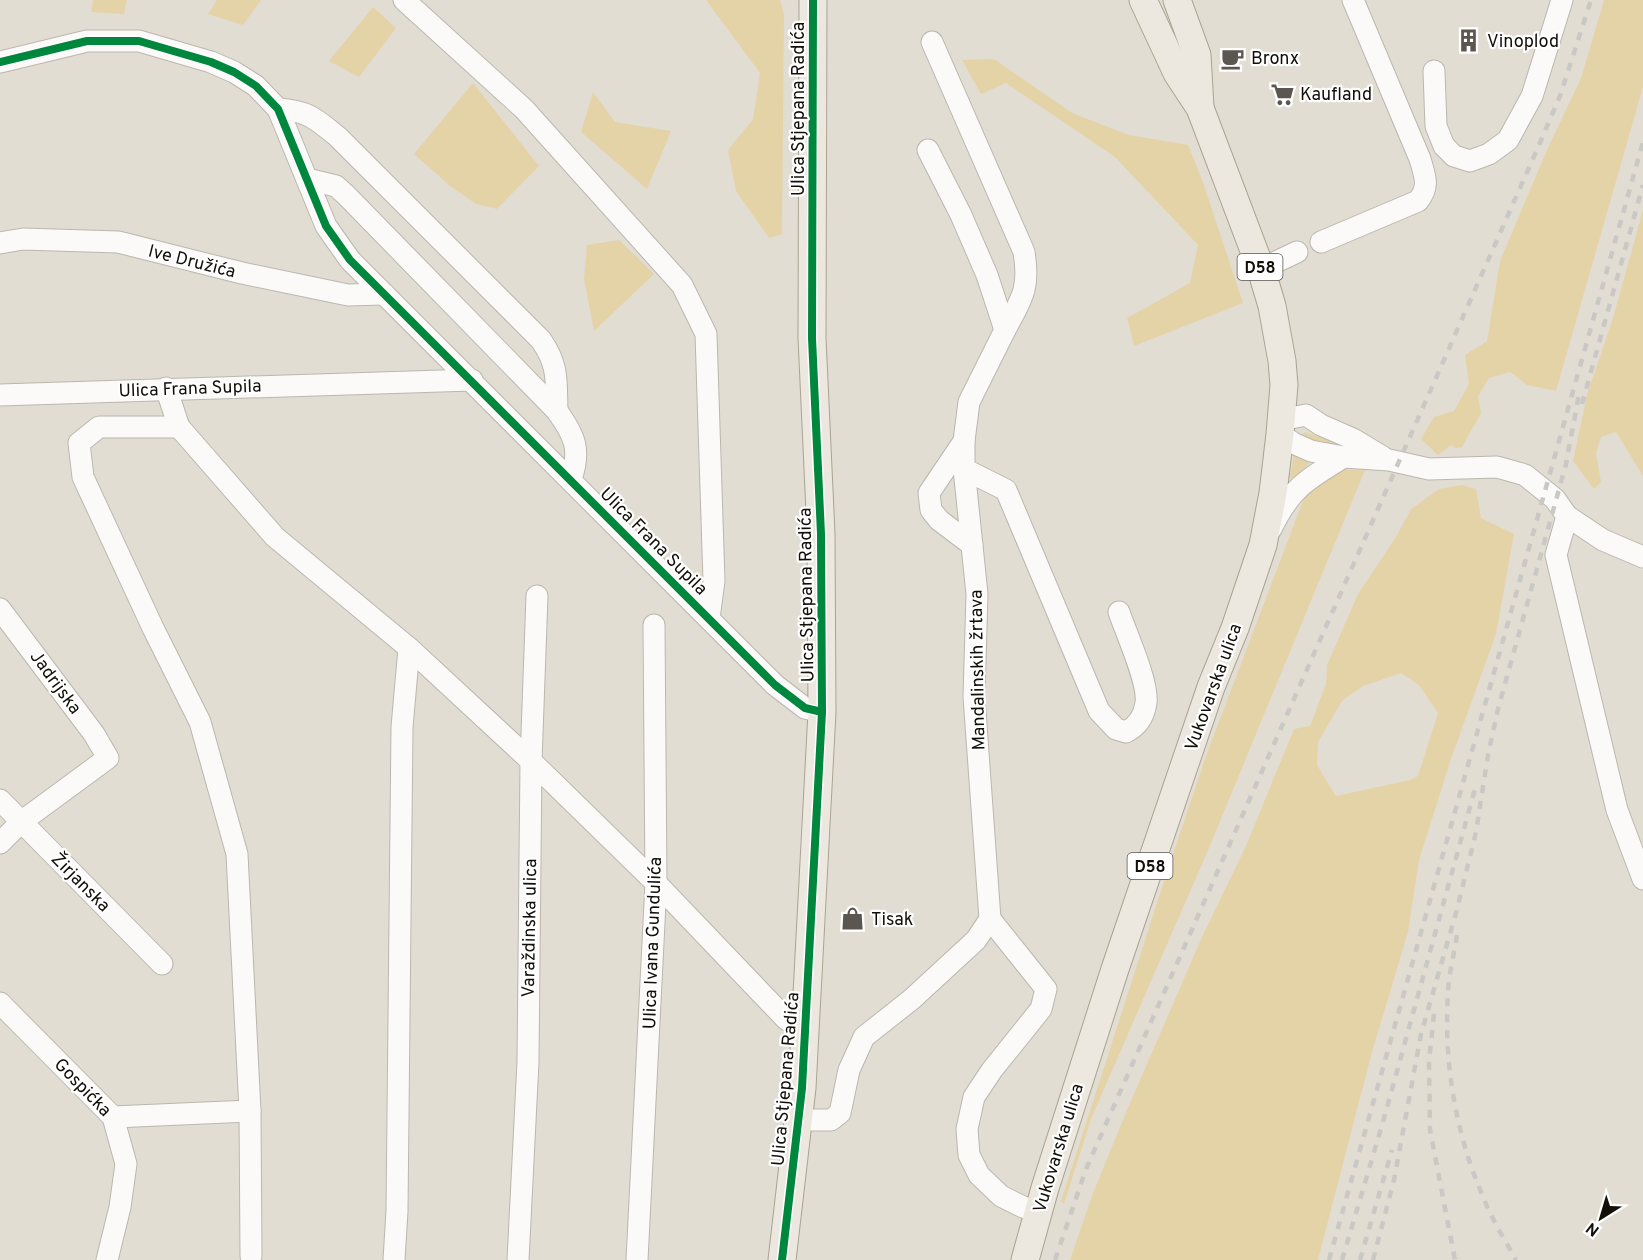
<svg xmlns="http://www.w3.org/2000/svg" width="1643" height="1260" font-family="Overpass,sans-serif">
<rect width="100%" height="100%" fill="#e2ddd3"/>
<g fill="#e5d3a8" fill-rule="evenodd">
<path d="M93 0H127L124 14 91 12Z"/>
<path d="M217 0H261L243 25 208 14Z"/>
<path d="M706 0H780L784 14 782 234 769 238 736 191 728 150 753 119 760 73Z"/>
<path d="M1604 0H1643V87L1556 391 1527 385 1510 372 1489 378 1478 396 1481 413 1462 447 1456 448 1451 445 1438 455 1421 439 1434 417 1454 411 1469 384 1465 355 1487 341 1500 261 1546 152 1581 78Z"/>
<path d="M373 7 396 28 359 77 329 61Z"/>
<path d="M994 59 1072 113 1129 135 1188 145 1203 182 1243 303 1134 346 1127 318 1190 283 1198 245 1115 157 1006 83 981 94 962 60Z"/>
<path d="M473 83 539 166 497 209 476 204 450 186 414 154Z"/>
<path d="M593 92 615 122 671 131 647 189 581 132Z"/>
<path d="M1643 210V476L1616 432 1601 437 1596 453 1601 482 1594 489 1573 461 1587 395 1613 318Z"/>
<path d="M619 240 654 274 594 331 584 279 587 245Z"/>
<path d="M1304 432 1338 442 1344 449 1324 446 1302 436Z"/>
<path d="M1294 453 1312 460 1296 479 1290 478Z"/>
<path d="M1338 469 1365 470 1209 848 1091 1119 1064 1204 1061 1201 1165 878 1206 756 1304 498 1317 481Z"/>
<path d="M1462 485 1476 489 1481 518 1514 534 1496 634 1451 759 1419 860 1408 932 1372 1052 1318 1260H1070L1093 1193 1127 1110 1202 937 1245 848 1294 729 1310 726 1326 684 1327 665 1358 594 1396 537 1411 509 1439 489ZM1401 673 1419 685 1438 713 1418 776 1410 780 1336 796 1317 765 1318 742 1342 701 1363 686Z"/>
</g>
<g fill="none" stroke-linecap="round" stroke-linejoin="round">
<defs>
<g id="minor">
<path d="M404 0 524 109 682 285 706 334 714 581 709 618"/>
<path d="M932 42 1024 252C1030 289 1022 298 1005 330"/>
<path d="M0 62 87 41H139L211 62 234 72 256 86 278 109 326 226 350 260 775 685 805 708 822 712"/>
<path d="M1434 71 1436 126 1444 146 1454 156 1470 161 1489 154 1508 140 1532 96 1562 0"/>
<path d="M278 109C308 111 315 118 338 137L541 340C559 366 556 381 557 411"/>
<path d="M307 179 336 186 346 195 557 411C575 436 581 450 571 479"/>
<path d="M1321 242 1418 201C1430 186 1425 177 1420 159L1353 0"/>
<path d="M0 243 23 239 118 242 242 273 348 295 384 294"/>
<path d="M1261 269 1297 252"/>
<path d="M166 388 179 427 275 537 409 648 531 761 656 883 786 1019 806 1032"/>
<path d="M0 395 472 380"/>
<path d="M1280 423 1291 418 1306 415 1321 425 1353 439 1383 457"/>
<path d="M179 427H99L79 443 83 477 153 628 200 722 237 854 250 1111 251 1256"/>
<path d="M1280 434 1293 443 1311 451 1344 457 1389 460 1429 469 1497 467 1525 475 1555 499 1567 516 1603 540 1643 557"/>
<path d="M964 441 929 493 931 510 939 520 972 545"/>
<path d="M964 469 1006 490 1099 711 1116 729 1126 732C1138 726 1144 716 1146 703 1149 683 1126 633 1119 612"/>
<path d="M1567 516 1556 555 1617 810 1643 879"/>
<path d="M1271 529C1290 489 1307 479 1344 457"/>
<path d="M0 609 94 734 108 758 21 822 0 843"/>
<path d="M0 800 162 964"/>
<path d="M990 919 1046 989 1041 1009 992 1070 974 1097 967 1129 969 1155 979 1175 1001 1196 1023 1207 1038 1212"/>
<path d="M0 1003 113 1117 126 1164 120 1207 107 1260"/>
<path d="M113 1117 250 1111"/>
<path d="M800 1120H831L840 1113 849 1070 864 1037 912 999 976 940 990 919 974 697 977 594 964 469V441L969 402 1005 330 987 275 961 215 928 150"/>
<path d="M394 1260 397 1211 402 727 409 648"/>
<path d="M518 1260 528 1062 531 761 537 596"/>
<path d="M637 1260 656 883 654 625"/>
</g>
<g id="major">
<path d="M1177 0 1197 55 1200 107"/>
<path d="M782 1260 802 1088 822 712 821 534 812 338 813 0"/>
<path d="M1025 1260 1045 1188 1115 969 1211 687 1235 628 1263 545 1273 493 1280 434 1284 385 1282 361 1272 306 1261 269 1200 108 1177 73 1143 0"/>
</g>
</defs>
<use href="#minor" stroke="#bbb7af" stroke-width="23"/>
<use href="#major" stroke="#aaa392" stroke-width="29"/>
<use href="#minor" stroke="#fbfaf8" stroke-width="21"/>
<use href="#major" stroke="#ece8e0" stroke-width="27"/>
<g stroke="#c9c8c5" stroke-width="4.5" stroke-dasharray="8 8" stroke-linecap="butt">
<path d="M1582 404 1643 185"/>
<path d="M1457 935C1455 950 1451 965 1449 980 1442 1054 1454 1131 1484 1199 1492 1220 1505 1240 1516 1260"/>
<path d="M1434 1014 1429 1061 1430 1130 1455 1260"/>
<path d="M1055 1260 1086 1169 1539 145 1560 96 1591 0"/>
<path d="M1329 1260 1643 142"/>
<path d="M1342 1260 1383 1122 1475 789"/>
<path d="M1360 1260 1392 1150"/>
<path d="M1373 1260 1394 1180 1421 1034 1456 913 1476 832 1488 755 1498 709 1566 464 1579 394"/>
</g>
<defs>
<g id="cycleway">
<path d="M0 62 87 41H139L211 62 234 72 256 86 278 109 326 226 350 260 775 685 805 708 822 712"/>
<path d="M782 1260 802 1088 822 712 821 534 812 338 813 0"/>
</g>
</defs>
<use href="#cycleway" stroke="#fff" stroke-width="11"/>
<use href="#cycleway" stroke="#00873e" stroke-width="8"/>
</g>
<defs>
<symbol id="building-bare" viewBox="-9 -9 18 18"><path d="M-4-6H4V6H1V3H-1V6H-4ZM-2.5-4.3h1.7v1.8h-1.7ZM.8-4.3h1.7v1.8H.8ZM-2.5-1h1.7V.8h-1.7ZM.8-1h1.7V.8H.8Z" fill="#5b5750" stroke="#fff" stroke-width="2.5" paint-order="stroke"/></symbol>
<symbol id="cafe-bare" viewBox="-9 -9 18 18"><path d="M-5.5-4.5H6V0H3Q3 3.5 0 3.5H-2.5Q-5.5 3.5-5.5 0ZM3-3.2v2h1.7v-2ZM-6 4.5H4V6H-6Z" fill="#5b5750" stroke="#fff" stroke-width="2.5" paint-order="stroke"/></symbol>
<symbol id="supermarket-bare" viewBox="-9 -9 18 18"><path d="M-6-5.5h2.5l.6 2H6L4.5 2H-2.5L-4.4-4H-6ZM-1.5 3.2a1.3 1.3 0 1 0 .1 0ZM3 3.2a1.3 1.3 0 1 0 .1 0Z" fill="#5b5750" stroke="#fff" stroke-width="2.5" paint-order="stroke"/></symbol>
<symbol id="shop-bare" viewBox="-9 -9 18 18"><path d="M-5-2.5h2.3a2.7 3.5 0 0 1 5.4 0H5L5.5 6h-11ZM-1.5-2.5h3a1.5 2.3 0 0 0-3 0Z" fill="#5b5750" stroke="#fff" stroke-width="2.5" paint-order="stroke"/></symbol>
</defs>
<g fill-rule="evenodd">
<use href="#building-bare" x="1452" y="24" width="33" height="33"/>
<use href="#cafe-bare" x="1216" y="42" width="33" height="33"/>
<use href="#supermarket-bare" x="1266" y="78" width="33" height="33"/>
<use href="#shop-bare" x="836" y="902" width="33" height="33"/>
</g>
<g text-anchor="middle" stroke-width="4.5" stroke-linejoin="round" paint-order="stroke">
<g fill="#fff" stroke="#595753" stroke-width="1.5">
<rect x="1237.5" y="254" width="45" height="26" rx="4.5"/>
<rect x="1127.5" y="853" width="45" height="26" rx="4.5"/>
</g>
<g font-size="16" font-weight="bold" fill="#120f09">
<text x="1260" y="273">D58</text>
<text x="1150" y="872">D58</text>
</g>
<g font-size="18" fill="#120f09" stroke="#fff" text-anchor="start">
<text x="1487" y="47">Vinoplod</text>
<text x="1251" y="64">Bronx</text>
<text x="1300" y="100">Kaufland</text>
<text x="871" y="925">Tisak</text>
</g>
<g font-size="18" fill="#120f09" stroke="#fff">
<text transform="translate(798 109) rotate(-90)" y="6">Ulica Stjepana Radića</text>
<text transform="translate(192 261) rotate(14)" y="6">Ive Družića</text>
<text transform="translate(190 388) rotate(-2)" y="6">Ulica Frana Supila</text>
<text transform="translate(654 541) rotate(45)" y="6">Ulica Frana Supila</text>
<text transform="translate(806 595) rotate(-91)" y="6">Ulica Stjepana Radića</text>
<text transform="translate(977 670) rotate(-91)" y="6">Mandalinskih žrtava</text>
<text transform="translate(56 682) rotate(54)" y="6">Jadrijska</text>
<text transform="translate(1213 687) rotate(-70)" y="6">Vukovarska ulica</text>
<text transform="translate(81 882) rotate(45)" y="6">Žirjanska</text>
<text transform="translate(529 928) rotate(-89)" y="6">Varaždinska ulica</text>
<text transform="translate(652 943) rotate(-88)" y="6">Ulica Ivana Gundulića</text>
<text transform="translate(785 1079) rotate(-85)" y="6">Ulica Stjepana Radića</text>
<text transform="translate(83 1087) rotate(46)" y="6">Gospićka</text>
<text transform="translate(1058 1148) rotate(-73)" y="6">Vukovarska ulica</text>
</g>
</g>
<g transform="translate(1601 1218) rotate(217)" stroke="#ffffff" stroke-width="4.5" paint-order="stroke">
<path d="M0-4.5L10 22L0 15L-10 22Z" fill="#120f09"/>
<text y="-9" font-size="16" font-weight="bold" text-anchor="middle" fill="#120f09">N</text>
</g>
</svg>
